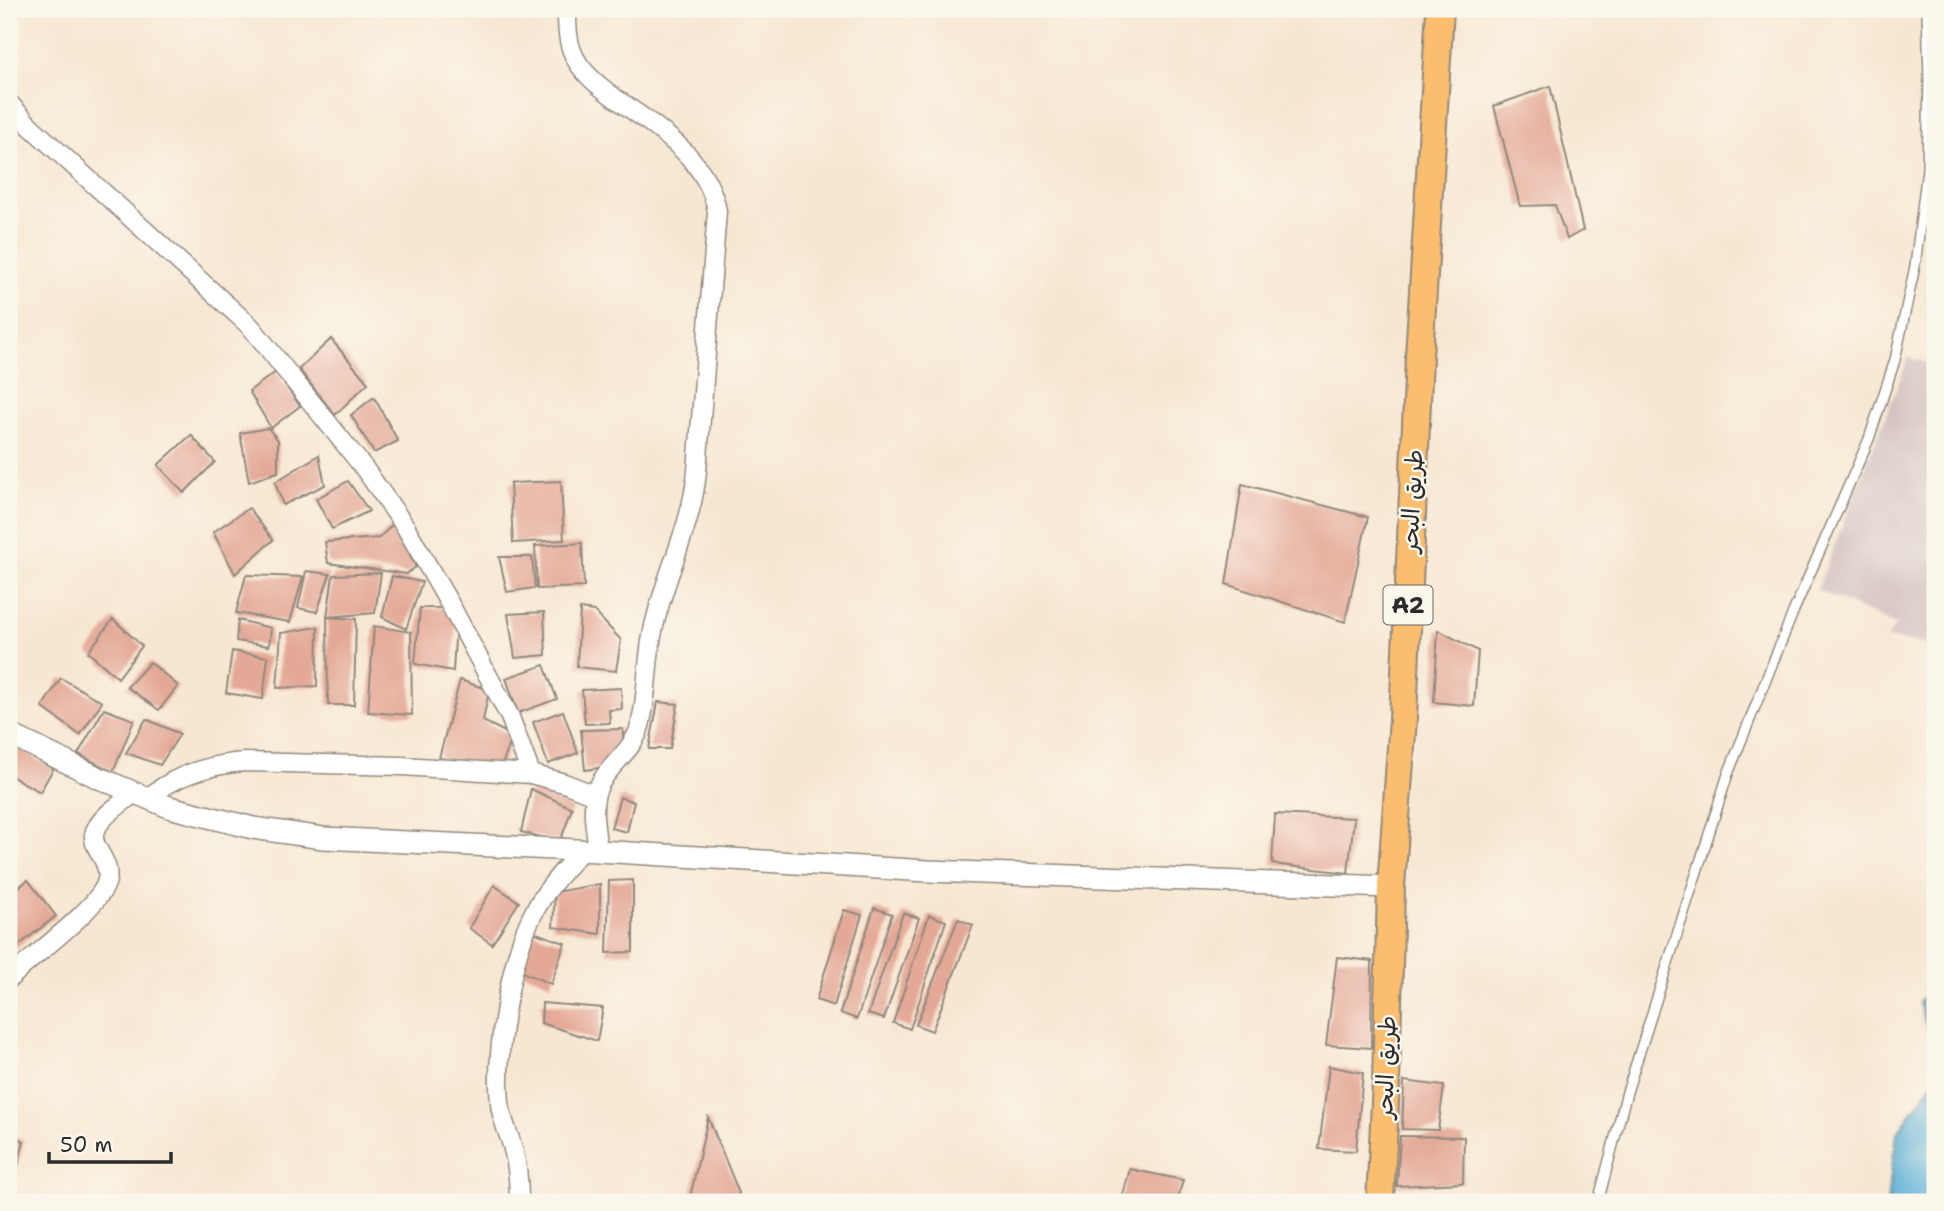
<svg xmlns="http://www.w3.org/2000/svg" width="1944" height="1211" font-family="'Shantell Sans','Playpen Sans Arabic',sans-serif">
<rect width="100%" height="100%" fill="#fbf7ec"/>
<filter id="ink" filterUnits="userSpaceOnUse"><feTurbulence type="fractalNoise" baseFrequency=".0143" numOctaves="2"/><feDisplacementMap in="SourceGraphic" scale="14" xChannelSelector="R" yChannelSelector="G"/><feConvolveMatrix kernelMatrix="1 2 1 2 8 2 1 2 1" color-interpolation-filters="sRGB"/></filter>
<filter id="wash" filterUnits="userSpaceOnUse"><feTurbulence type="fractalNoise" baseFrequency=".00686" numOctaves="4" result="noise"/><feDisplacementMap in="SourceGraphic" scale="28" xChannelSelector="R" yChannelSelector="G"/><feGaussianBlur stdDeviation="1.57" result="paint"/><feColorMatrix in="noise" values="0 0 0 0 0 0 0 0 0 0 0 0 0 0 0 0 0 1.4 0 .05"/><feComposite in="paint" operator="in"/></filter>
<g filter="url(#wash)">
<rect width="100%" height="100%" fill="#f7e7d2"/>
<path fill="#d1bfbf" d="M1909 357 1935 366V646L1887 638 1896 625 1817 590Z"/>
<g fill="#59afd5" stroke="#426d80" stroke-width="2">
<path d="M1935 977V1053L1919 1003Z"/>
<path d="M1935 1080V1202H1887L1897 1133Z"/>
</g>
<g id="blocks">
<g fill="#e4a896">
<path d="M1550 86 1583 230 1567 239 1555 205 1520 206 1494 106Z"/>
<path d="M331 339 368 383 335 415 299 369Z"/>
<path d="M276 372 300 406 271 428 249 391Z"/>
<path d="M374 397 398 441 374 453 351 415Z"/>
<path d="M268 428 278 440V472L249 482 240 433Z"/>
<path d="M191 435 215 462 184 493 158 465Z"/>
<path d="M319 455 325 485 283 505 275 482Z"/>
<path d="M348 481 369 511 332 529 316 499Z"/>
<path d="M561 481 564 540 513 543 510 483Z"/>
<path d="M1242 484 1368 517 1345 622 1226 584Z"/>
<path d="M249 508 273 540 235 574 213 532Z"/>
<path d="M394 523 416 567 406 574 328 563 325 542 379 538Z"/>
<path d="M582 543 584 587 537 589 535 546Z"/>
<path d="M499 557H532L535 588 507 592Z"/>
<path d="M306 571 330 574 317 612 298 608Z"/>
<path d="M381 573 375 613 327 617 333 575Z"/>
<path d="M246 575 303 577 290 622 236 613Z"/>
<path d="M392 576 422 582 406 629 382 617Z"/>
<path d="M420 608H442L456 623 453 671 415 664Z"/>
<path d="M580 609 594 611 621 640 616 671 577 667Z"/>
<path d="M544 612 546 655 515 658 508 614Z"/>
<path d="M327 617 356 619 354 705H328Z"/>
<path d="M113 619 142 646 118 678 88 652Z"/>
<path d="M238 620 271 628 269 646 236 641Z"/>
<path d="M374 626 411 632 412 715 368 712Z"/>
<path d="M318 627 317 686 277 688 281 633Z"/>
<path d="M1438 630 1478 651 1474 706 1434 702Z"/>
<path d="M232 651 268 657 263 699 226 693Z"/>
<path d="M150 662 178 686 159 710 127 687Z"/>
<path d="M544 665 557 699 518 713 506 678Z"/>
<path d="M61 678 102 702 80 735 42 707Z"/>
<path d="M460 680 489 690 483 721 513 736 500 770 439 758Z"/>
<path d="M621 688 622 709 609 710 610 723 585 724 582 690Z"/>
<path d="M658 702 678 704 670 749H649Z"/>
<path d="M104 709 134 720 113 772 78 754Z"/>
<path d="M563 711 578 753 548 764 533 722Z"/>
<path d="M146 719 180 734 160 765 126 753Z"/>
<path d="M623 729V747L605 767 585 770 581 730Z"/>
<path d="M9 743 53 769 40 792 9 775Z"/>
<path d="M531 789 572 808 560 842 521 832Z"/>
<path d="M620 797 634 802 627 832 611 828Z"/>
<path d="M1275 814 1354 818 1348 873 1272 864Z"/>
<path d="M28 880 56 916 9 953V895Z"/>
<path d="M633 880V952L607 953 609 881Z"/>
<path d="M600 884V934L553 927 555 892Z"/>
<path d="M494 885 519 902 492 944 469 928Z"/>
<path d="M874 908 892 914 857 1019 840 1013Z"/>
<path d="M844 910 862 915 834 1006 816 1000Z"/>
<path d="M903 913 919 918 884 1019 868 1014Z"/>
<path d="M929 915 946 921 910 1029 893 1023Z"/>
<path d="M958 919 973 925 932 1031 916 1025Z"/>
<path d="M530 931 565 943 551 984 522 972Z"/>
<path d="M1337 957 1372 961 1371 1048 1326 1045Z"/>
<path d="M542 1003 603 1008 597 1041 541 1023Z"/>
<path d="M1329 1066 1363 1073 1356 1151 1319 1149Z"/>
<path d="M1404 1081 1444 1086 1438 1130 1402 1129Z"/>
<path d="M708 1117 739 1193 736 1202H689Z"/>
<path d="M9 1134 24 1141 14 1180 9 1181Z"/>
<path d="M1400 1136 1464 1137 1463 1183 1397 1186Z"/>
<path d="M1130 1169 1183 1180 1177 1202H1121Z"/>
</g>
</g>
</g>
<g filter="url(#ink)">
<use href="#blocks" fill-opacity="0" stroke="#91897e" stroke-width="2"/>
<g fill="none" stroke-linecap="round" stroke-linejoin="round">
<defs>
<path id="service" d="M1598 1202 1627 1092 1728 774 1794 610 1869 439 1895 360 1915 266 1927 169 1929 79 1927 9"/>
<g id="minor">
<path d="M567 9C567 23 567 38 572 51 579 71 599 86 615 98 656 127 708 158 717 211L697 471C692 527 664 576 653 631 646 662 648 695 640 726 633 753 604 767 596 793 591 811 596 832 598 851"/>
<path d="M9 103 30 126 251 327 364 468 405 526 452 608 510 717 531 774 564 783 595 795"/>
<path d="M147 799C174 775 208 765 244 762L402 766 531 774"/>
<path d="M9 979C33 955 92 913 105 886 116 862 88 848 95 831 101 816 121 804 133 794"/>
<path d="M519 1202C519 1185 518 1166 513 1149 509 1133 501 1119 500 1103 495 1054 510 958 533 914 545 890 564 870 582 850"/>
</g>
<path id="tertiary" d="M9 734 99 778 169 807 253 828 323 838 598 851 928 871 1391 887"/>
<path id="primary" d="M1380 1202 1386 1083 1391 887 1403 719 1419 357 1440 9"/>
</defs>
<use href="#service" stroke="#91897e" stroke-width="12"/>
<use href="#minor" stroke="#91897e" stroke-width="21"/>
<use href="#tertiary" stroke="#91897e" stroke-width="24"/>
<use href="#primary" stroke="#91897e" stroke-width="30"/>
<use href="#service" stroke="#fff" stroke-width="9"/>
<use href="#minor" stroke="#fff" stroke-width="18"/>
<use href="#tertiary" stroke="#fff" stroke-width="21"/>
<use href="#primary" stroke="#fbbd6e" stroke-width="26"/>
</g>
</g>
<g text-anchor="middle" stroke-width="5" stroke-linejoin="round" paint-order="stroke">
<rect fill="#fbf7ec" stroke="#696865" stroke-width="2" x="1383.5" y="585.5" width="49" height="39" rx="5"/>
<g font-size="23" font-weight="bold" fill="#2b2b2b">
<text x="1408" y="613">A2</text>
</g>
<g font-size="24" fill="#2b2b2b" stroke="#fbf7ec">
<text transform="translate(1412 501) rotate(-87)" y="8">طريق البحر</text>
<text transform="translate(1386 1067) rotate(-88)" y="8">طريق البحر</text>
</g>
</g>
<rect width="1944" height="1211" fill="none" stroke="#fbf7ec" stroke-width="35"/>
<path d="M49 1152v10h122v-10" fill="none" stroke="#2b2b2b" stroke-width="3.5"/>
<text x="60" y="1152" font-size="21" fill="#2b2b2b" stroke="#fbf7ec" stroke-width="5" paint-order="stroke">50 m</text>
</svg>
